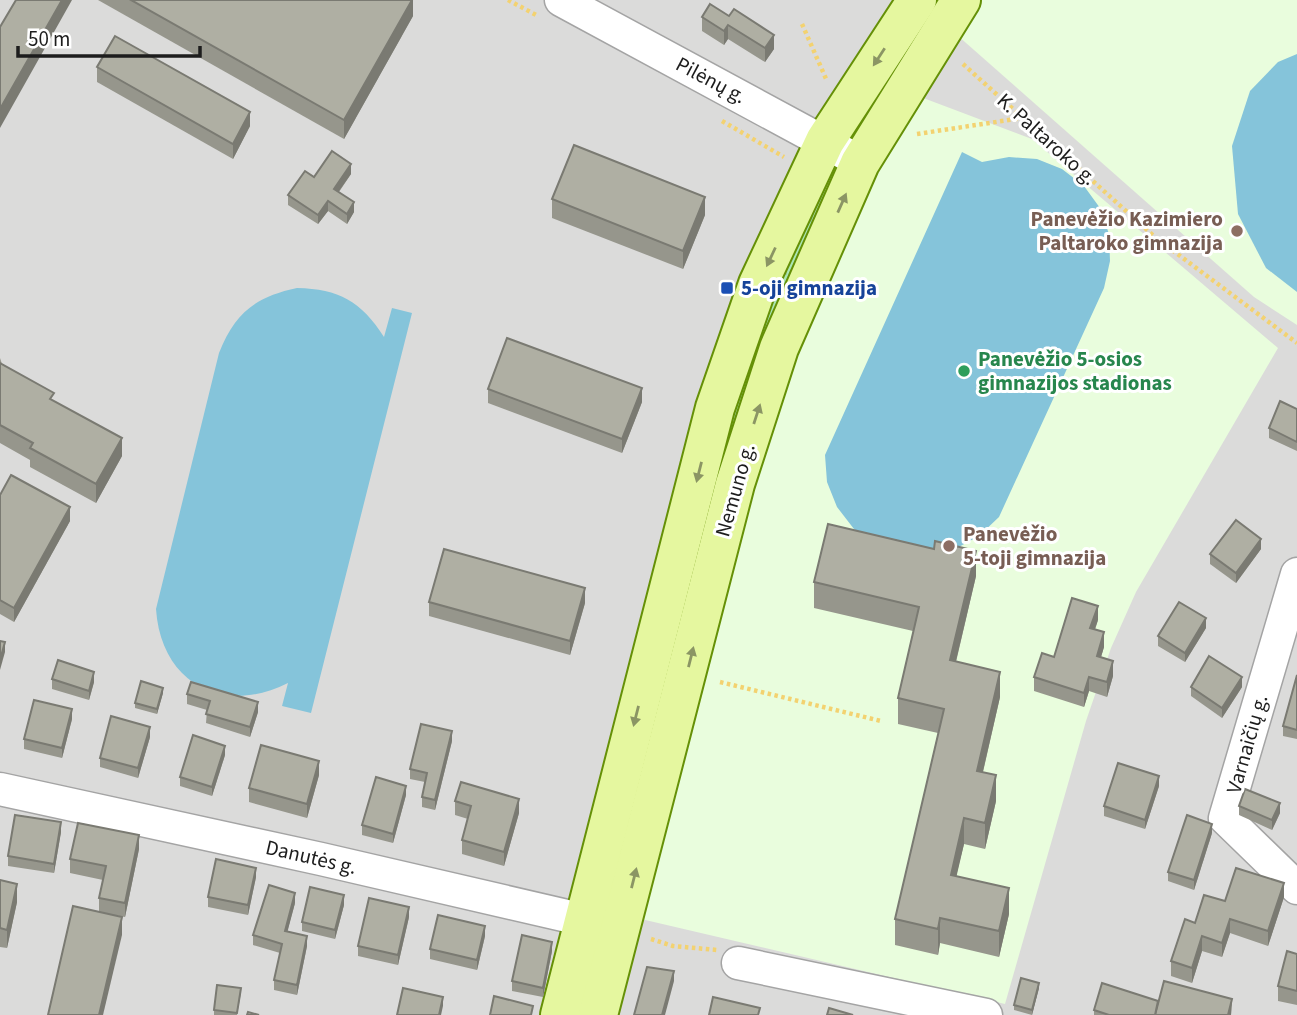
<svg xmlns="http://www.w3.org/2000/svg" width="1297" height="1015" font-family="'Source Sans 3',sans-serif">
<defs>
<pattern id="grass-tufts" width="24" height="20" patternUnits="userSpaceOnUse" patternTransform="scale(1.75)"><rect width="24" height="20" fill="#abe6b4"/><path d="M3 7l-1-3M5 7V3M7 7l1-3M15 17l-1-3M17 17v-4M19 17l1-3" fill="none" stroke="#93c59a"/></pattern>
</defs>
<rect width="100%" height="100%" fill="#ebeee4"/>
<g fill="#dbdbda">
<path d="M0 0H900L833 102 547 1015H0Z"/>
<path d="M979 0H1297V1015H617L641 919 861 200Z"/>
</g>
<g fill="#e9fddd">
<path d="M979 0H1297V325L1254 297 957 35Z"/>
<path d="M918 96 1032 139 1278 348 1136 592 1111 648 1086 721 1005 1004 641 919 753 476 788 369 861 200Z"/>
</g>
<path fill="url(#grass-tufts)" d="M823 190 833 194 674 629 733 409 763 324Z"/>
<g fill="#85c4da">
<path d="M1297 54V292L1266 268 1238 214 1232 146 1250 91 1278 62Z"/>
<path d="M962 152 982 162 1009 157 1037 159 1062 169 1084 186 1100 208 1109 234 1110 261 1104 288 999 517 979 536 955 549 929 555 876 545 854 529 837 507 827 482 825 455Z"/>
<path d="M297 288C339 289 361 301 384 337L392 308 412 313 311 713 282 706 288 683C222 716 161 683 156 609L219 353C235 313 255 297 297 288Z"/>
</g>
<g fill="none" stroke-linecap="round" stroke-linejoin="round">
<defs>
<g id="minor">
<path d="M561 0 846 154"/>
<path d="M1297 574 1225 818 1297 888"/>
<path d="M0 789 321 859 606 925"/>
<path d="M738 963 986 1015"/>
</g>
<g id="major">
<path d="M560 1015 715 408 758 284 825 141 917 0"/>
<path d="M598 1015 735 484 779 348 860 163 961 0"/>
</g>
</defs>
<use href="#minor" stroke="#a4a4a4" stroke-width="35"/>
<use href="#major" stroke="#659007" stroke-width="42"/>
<g stroke="#f3d270" stroke-width="4.5" stroke-dasharray="3.5 3.5" stroke-linecap="butt">
<path d="M508 0 538 16"/>
<path d="M802 24 827 81"/>
<path d="M963 64 1156 238 1297 343"/>
<path d="M722 121 784 157"/>
<path d="M917 134 1022 118"/>
<path d="M720 682 881 721"/>
<path d="M651 939 673 946 717 950"/>
</g>
<use href="#minor" stroke="#fff" stroke-width="32"/>
<use href="#major" stroke="#e5f79f" stroke-width="38"/>
</g>
<g fill="#96968c">
<path d="M98 0H413V16L344 139Z"/>
<path d="M729 16 774 49 765 62 728 39 724 45 702 31V17Z"/>
<path d="M97 67 250 126 233 159 97 82Z"/>
<path d="M351 174 339 192 354 212 347 224 328 211 318 224 288 205V195L314 177Z"/>
<path d="M552 199 705 215 683 269 552 218Z"/>
<path d="M0 358 2 364 54 401 122 456 96 503 30 467V460L0 443Z"/>
<path d="M488 389 642 402 622 453 488 403Z"/>
<path d="M1297 409V451L1269 438V428Z"/>
<path d="M0 495 70 521 14 622 0 614Z"/>
<path d="M1261 549 1236 583 1210 564V554Z"/>
<path d="M976 576 956 662 1000 697 983 772 996 801 985 849 964 844 956 876 1009 914 999 957 940 943 938 955 895 945V919L938 733 898 724V698L913 631 814 608V582Z"/>
<path d="M429 602 585 603 570 655 429 616Z"/>
<path d="M1098 620 1095 630 1104 647 1101 657 1113 676 1107 697 1089 691 1084 707 1034 691V677L1054 657Z"/>
<path d="M1206 628 1185 662 1158 646V636Z"/>
<path d="M1297 675V739L1283 736V726Z"/>
<path d="M52 679 94 682 89 700 52 689Z"/>
<path d="M1191 687H1242L1222 718 1191 696Z"/>
<path d="M163 693 157 714 135 708V703Z"/>
<path d="M187 694 258 712 250 737 206 723 207 710 187 704Z"/>
<path d="M72 719 62 758 24 749V739Z"/>
<path d="M150 737 138 778 100 767V758Z"/>
<path d="M452 741 435 810 422 807V797L425 782 410 779V769Z"/>
<path d="M225 755 212 796 180 786V777Z"/>
<path d="M319 775 307 818 249 802V788Z"/>
<path d="M1159 786 1145 829 1104 816V806Z"/>
<path d="M406 795 393 843 362 835V825Z"/>
<path d="M455 801 519 813 504 866 462 854V840L468 819 455 815Z"/>
<path d="M1239 806 1280 813 1272 830 1239 815Z"/>
<path d="M61 832 54 873 8 866V856Z"/>
<path d="M1212 833 1194 890 1168 881V872Z"/>
<path d="M139 849 125 917 109 914 122 935 99 912V898L103 880 70 873V859Z"/>
<path d="M256 877 248 915 208 907V897Z"/>
<path d="M0 880 17 902 7 948 0 947Z"/>
<path d="M1284 897 1268 946 1230 933 1222 957 1202 951 1192 983 1171 976V961L1195 923 1225 901Z"/>
<path d="M295 903 287 932 307 946 297 995 274 990V980L280 953 253 945V935Z"/>
<path d="M344 905 335 939 302 931V922Z"/>
<path d="M409 917 398 965 358 956V946Z"/>
<path d="M485 936 477 970 430 959V949Z"/>
<path d="M552 951 543 997 512 991V981Z"/>
<path d="M1297 954V1005L1278 1001V986Z"/>
<path d="M1039 988 1032 1015 1014 1010V1005Z"/>
<path d="M241 993 237 1015H214V1010Z"/>
<path d="M1232 999 1231 1015H1094V1010L1158 1001Z"/>
</g>
<g fill="#7a7a72">
<path d="M62 0H72L0 128V109Z"/>
<path d="M412 0H413V16L344 139V120Z"/>
<path d="M728 25V39L724 45V31Z"/>
<path d="M774 35V49L765 62V48Z"/>
<path d="M250 112V126L233 159V144Z"/>
<path d="M351 164V174L334 198V189Z"/>
<path d="M705 197V215L683 269V251Z"/>
<path d="M328 201V211L318 224V215Z"/>
<path d="M354 202V212L347 224V214Z"/>
<path d="M642 388V402L622 453V439Z"/>
<path d="M122 438V456L96 503V484Z"/>
<path d="M70 507V521L14 622V608Z"/>
<path d="M1261 539V549L1236 583V573Z"/>
<path d="M976 551V576L950 686V660Z"/>
<path d="M585 588V603L570 655V641Z"/>
<path d="M1098 606V620L1090 642V628Z"/>
<path d="M1206 618V628L1185 662V653Z"/>
<path d="M1104 632V647L1097 670V656Z"/>
<path d="M5 642V652L0 670V660Z"/>
<path d="M1113 661V676L1107 697V682Z"/>
<path d="M94 672V682L89 700V691Z"/>
<path d="M1000 672V697L977 797V771Z"/>
<path d="M1089 677V691L1084 707V693Z"/>
<path d="M1242 677V687L1222 718V708Z"/>
<path d="M163 688V693L157 714V709Z"/>
<path d="M258 702V712L250 737V727Z"/>
<path d="M72 709V719L62 758V748Z"/>
<path d="M150 727V737L138 778V768Z"/>
<path d="M452 731V741L435 810V800Z"/>
<path d="M225 746V755L212 796V787Z"/>
<path d="M319 761V775L307 818V804Z"/>
<path d="M996 775V801L985 849V823Z"/>
<path d="M1159 776V786L1145 829V820Z"/>
<path d="M406 786V795L393 843V834Z"/>
<path d="M519 799V813L504 866V852Z"/>
<path d="M1280 803V813L1272 830V820Z"/>
<path d="M964 818V844L951 900V875Z"/>
<path d="M61 822V832L54 873V864Z"/>
<path d="M1212 824V833L1194 890V880Z"/>
<path d="M139 835V849L125 917V903Z"/>
<path d="M256 868V877L248 915V905Z"/>
<path d="M1284 883V897L1268 946V931Z"/>
<path d="M17 884V902L7 948V930Z"/>
<path d="M1009 888V914L999 957V931Z"/>
<path d="M295 893V903L285 941V931Z"/>
<path d="M344 895V905L335 939V930Z"/>
<path d="M409 907V917L398 965V955Z"/>
<path d="M122 917V935L103 1015H99Z"/>
<path d="M940 918V943L938 955V929Z"/>
<path d="M1230 919V933L1222 957V943Z"/>
<path d="M485 926V936L477 970V960Z"/>
<path d="M307 936V946L297 995V985Z"/>
<path d="M1202 936V951L1192 983V968Z"/>
<path d="M552 942V951L543 997V988Z"/>
<path d="M674 971V981L665 1015H662Z"/>
<path d="M1039 983V988L1032 1015V1010Z"/>
<path d="M443 997V1006L441 1015H439Z"/>
<path d="M1232 999 1231 1015H1228Z"/>
</g>
<g fill="#afafa3" stroke="#7a7a72" stroke-width="2">
<path d="M16 0H62L0 109V27Z"/>
<path d="M131 0H412L344 120Z"/>
<path d="M710 4 729 16 734 9 774 35 765 48 728 25 724 31 702 17Z"/>
<path d="M115 36 250 112 233 144 97 67Z"/>
<path d="M574 145 705 197 683 251 552 199Z"/>
<path d="M332 151 351 164 334 189 354 202 347 214 328 201 318 215 288 195 305 171 314 177Z"/>
<path d="M507 338 642 388 622 439 488 389Z"/>
<path d="M0 363 54 393 50 399 122 438 96 484 30 448 33 443 0 425Z"/>
<path d="M1280 401 1297 409V442L1269 428Z"/>
<path d="M11 475 70 507 14 608 0 600V495Z"/>
<path d="M1236 520 1261 539 1236 573 1210 554Z"/>
<path d="M828 524 934 549 935 541 976 551 950 660 1000 672 977 771 996 775 985 823 964 818 951 875 1009 888 999 931 940 918 938 929 895 919 944 709 898 698 919 607 814 582Z"/>
<path d="M444 549 585 588 570 641 429 602Z"/>
<path d="M1072 598 1098 606 1090 628 1104 632 1097 656 1113 661 1107 682 1089 677 1084 693 1034 677 1042 653 1054 657Z"/>
<path d="M1179 602 1206 618 1185 653 1158 636Z"/>
<path d="M0 641 5 642 0 660Z"/>
<path d="M1209 656 1242 677 1222 708 1191 687Z"/>
<path d="M58 660 94 672 89 691 52 679Z"/>
<path d="M1297 675V730L1283 726Z"/>
<path d="M141 681 163 688 157 709 135 703Z"/>
<path d="M191 682 258 702 250 727 206 714 210 701 187 694Z"/>
<path d="M34 700 72 709 62 748 24 739Z"/>
<path d="M111 716 150 727 138 768 100 758Z"/>
<path d="M421 724 452 731 435 800 422 797 427 773 410 769Z"/>
<path d="M193 735 225 746 212 787 180 777Z"/>
<path d="M261 745 319 761 307 804 249 788Z"/>
<path d="M1118 763 1159 776 1145 820 1104 806Z"/>
<path d="M376 777 406 786 393 834 362 825Z"/>
<path d="M461 782 519 799 504 852 462 840 471 806 455 801Z"/>
<path d="M1245 789 1280 803 1272 820 1239 806Z"/>
<path d="M15 815 61 822 54 864 8 856Z"/>
<path d="M1187 815 1212 824 1194 880 1168 872Z"/>
<path d="M78 823 139 835 125 903 99 898 106 866 70 859Z"/>
<path d="M216 859 256 868 248 905 208 897Z"/>
<path d="M1236 868 1284 883 1268 931 1230 919 1222 943 1202 936 1192 968 1171 961 1185 919 1195 923 1204 895 1225 901Z"/>
<path d="M0 880 17 884 7 930 0 928Z"/>
<path d="M269 885 295 893 285 931 307 936 297 985 274 980 282 944 253 935Z"/>
<path d="M310 887 344 895 335 930 302 922Z"/>
<path d="M369 898 409 907 398 955 358 946Z"/>
<path d="M73 906 122 917 99 1015H48Z"/>
<path d="M438 915 485 926 477 960 430 949Z"/>
<path d="M522 935 552 942 543 988 512 981Z"/>
<path d="M1287 951 1297 954V991L1278 986Z"/>
<path d="M647 967 674 971 662 1015H634Z"/>
<path d="M1021 978 1039 983 1032 1010 1014 1005Z"/>
<path d="M1164 981 1232 999 1228 1015H1155Z"/>
<path d="M1102 983 1158 1001 1155 1015H1109L1094 1010Z"/>
<path d="M217 985 241 988 237 1013 214 1010Z"/>
<path d="M403 988 443 997 439 1015H397Z"/>
<path d="M494 996 533 1006 531 1015H490Z"/>
<path d="M713 997 760 1008 758 1015H709Z"/>
<path d="M829 1008 853 1015H827Z"/>
<path d="M248 1012 259 1015H247Z"/>
</g>
<defs><path id="oneway-solid" d="M-6-.8H1V-3.2L6.5 0L1 3.2V.8H-6Z" transform="scale(1.75)"/></defs>
<g fill="#8b9564">
<use href="#oneway-solid" transform="translate(879 57) rotate(123)"/>
<use href="#oneway-solid" transform="translate(842 203) rotate(-66)"/>
<use href="#oneway-solid" transform="translate(771 257) rotate(115)"/>
<use href="#oneway-solid" transform="translate(757 414) rotate(-72)"/>
<use href="#oneway-solid" transform="translate(699 472) rotate(104)"/>
<use href="#oneway-solid" transform="translate(691 657) rotate(-76)"/>
<use href="#oneway-solid" transform="translate(636 716) rotate(104)"/>
<use href="#oneway-solid" transform="translate(634 878) rotate(-76)"/>
</g>
<g fill="#8d6e63" stroke="#fff" stroke-width="2.5">
<circle cx="1237" cy="231" r="7"/>
<circle cx="949" cy="546" r="7"/>
</g>
<rect fill="#1a4fb4" stroke="#fff" stroke-width="2.5" x="720" y="281" width="14" height="14" rx="3.5"/>
<circle fill="#2e9e5b" stroke="#fff" stroke-width="2.5" cx="964" cy="371" r="7"/>
<g text-anchor="middle" stroke-width="6" stroke-linejoin="round" paint-order="stroke">
<g font-size="21" fill="#1d1d1d" stroke="#fff">
<text transform="translate(711 80) rotate(28)" y="7">Pilėnų g.</text>
<text transform="translate(1047 139) rotate(42)" y="7">K. Paltaroko g.</text>
<text transform="translate(735 490) rotate(-74)" y="7">Nemuno g.</text>
<text transform="translate(1247 744) rotate(-74)" y="7">Varnaičių g.</text>
<text transform="translate(311 857) rotate(13)" y="7">Danutės g.</text>
</g>
<g font-size="21" font-weight="bold" fill="#785e54" stroke="#fff" text-anchor="end">
<text x="1223" y="226">Panevėžio Kazimiero<tspan x="1223" dy="24">Paltaroko gimnazija</tspan></text>
<text x="963" y="541" text-anchor="start">Panevėžio<tspan x="963" dy="24">5-toji gimnazija</tspan></text>
</g>
<g font-size="21" font-weight="bold" fill="#164399" stroke="#fff" text-anchor="start">
<text x="741" y="295">5-oji gimnazija</text>
</g>
<g font-size="21" font-weight="bold" fill="#27864d" stroke="#fff" text-anchor="start">
<text x="978" y="366">Panevėžio 5-osios<tspan x="978" dy="24">gimnazijos stadionas</tspan></text>
</g>
</g>
<path d="M18 46v10h182v-10" fill="none" stroke="#1d1d1d" stroke-width="3.5"/>
<text x="28" y="46" font-size="21" fill="#1d1d1d" stroke="#ffffff" stroke-width="5" paint-order="stroke">50 m</text>
</svg>
